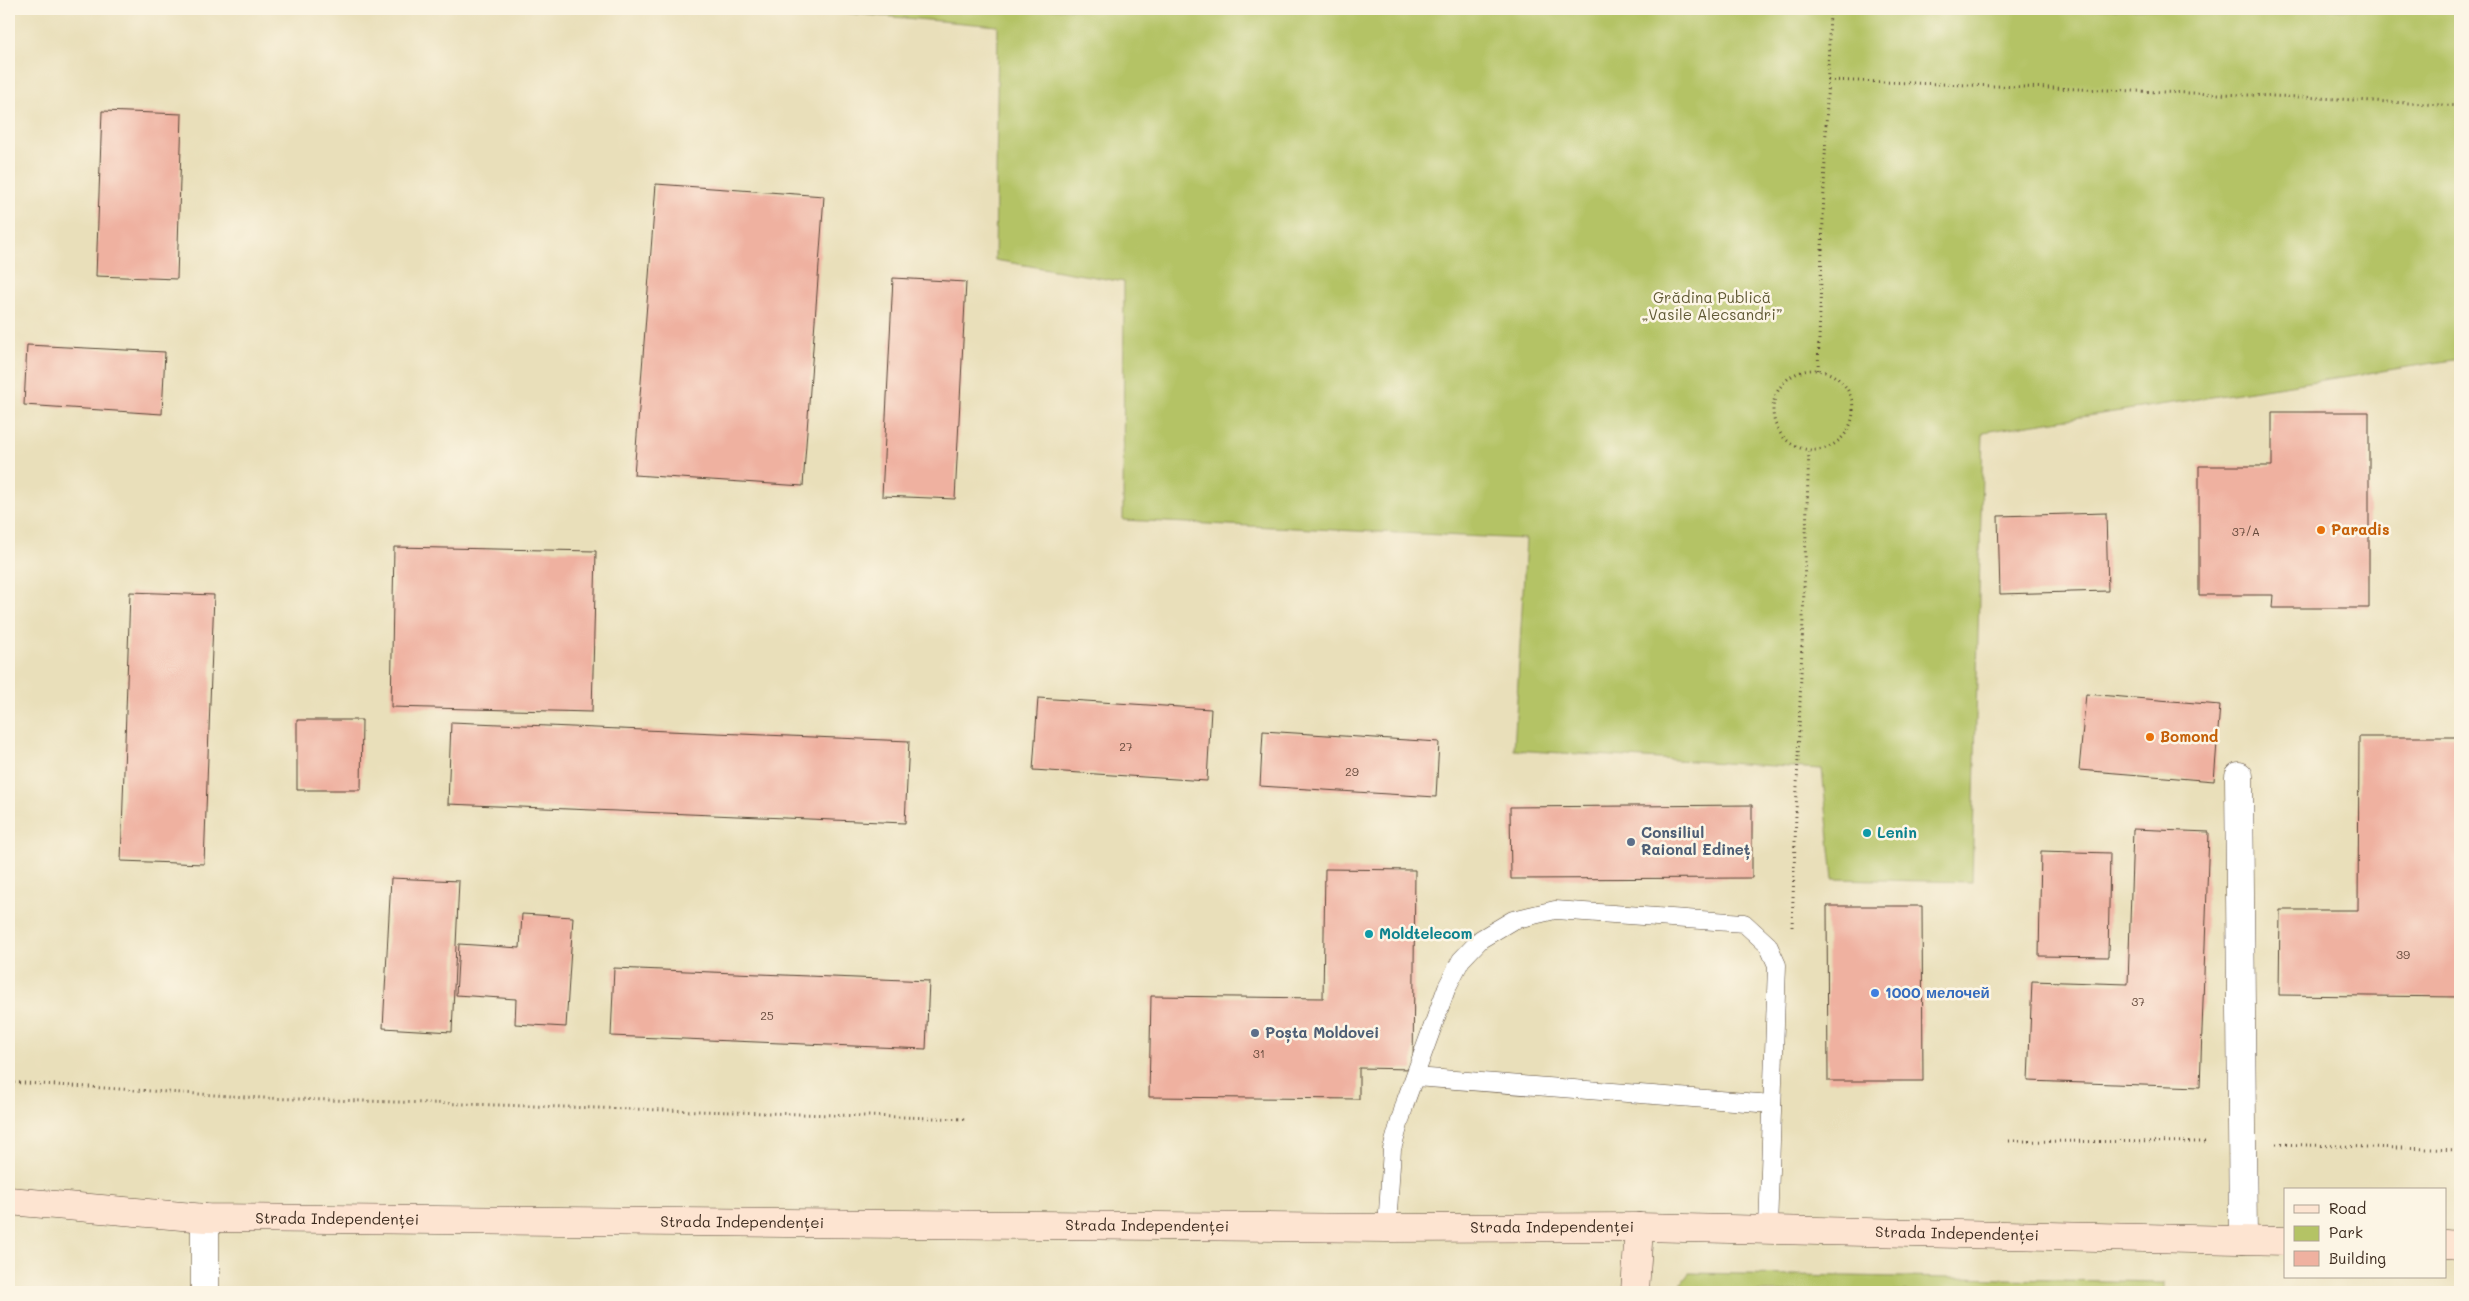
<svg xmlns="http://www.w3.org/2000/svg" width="2469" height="1301" font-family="Mali,sans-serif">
<rect width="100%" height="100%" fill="#fcf5e5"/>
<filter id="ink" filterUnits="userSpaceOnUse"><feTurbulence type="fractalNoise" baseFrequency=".02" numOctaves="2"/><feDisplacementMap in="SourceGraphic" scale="10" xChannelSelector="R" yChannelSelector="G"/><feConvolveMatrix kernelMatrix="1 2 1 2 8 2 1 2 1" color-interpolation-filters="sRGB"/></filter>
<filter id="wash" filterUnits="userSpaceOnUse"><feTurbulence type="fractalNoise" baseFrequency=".0096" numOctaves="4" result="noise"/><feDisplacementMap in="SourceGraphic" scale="20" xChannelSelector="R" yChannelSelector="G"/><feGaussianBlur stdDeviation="1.12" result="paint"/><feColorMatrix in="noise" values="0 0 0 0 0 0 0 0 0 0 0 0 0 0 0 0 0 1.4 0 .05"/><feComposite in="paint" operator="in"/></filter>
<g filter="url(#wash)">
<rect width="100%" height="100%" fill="#e9dfba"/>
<g fill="#b4c365" stroke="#787642">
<path d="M800 9H2460V359L1983 432 1972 882 1833 879 1822 769 1514 750 1526 539 1123 520 1124 282 995 260 998 26Z"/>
<path d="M1689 1273 2165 1282V1292H1675Z"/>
</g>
<g id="blocks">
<g fill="#efb1a0">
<path d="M102 111 182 114 177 279 96 276Z"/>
<path d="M656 184 824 196 803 486 634 475Z"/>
<path d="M893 278 966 282 955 499 882 496Z"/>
<path d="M27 345 165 352 162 414 24 405Z"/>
<path d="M2272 412H2369V608H2272L2273 595H2199V466H2272Z"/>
<path d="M2106 513 2108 591 2000 594 1998 516Z"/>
<path d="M394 547 596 551 592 712 391 707Z"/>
<path d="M130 592 214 595 204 864 121 861Z"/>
<path d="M2086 694 2220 705 2214 781 2079 770Z"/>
<path d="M1038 698 1211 709 1207 781 1033 770Z"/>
<path d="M297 720H362L361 790H297Z"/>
<path d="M451 722 909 741 905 823 448 804Z"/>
<path d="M1263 731 1439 742 1436 797 1260 786Z"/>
<path d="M2359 737H2460V997L2279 995 2280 910H2358Z"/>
<path d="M1752 805V878L1511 879 1510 807Z"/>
<path d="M2133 829 2209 832 2200 1087 2028 1081 2032 981 2128 984Z"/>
<path d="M2041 851 2110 853 2108 957 2039 956Z"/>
<path d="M1325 869 1415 870 1413 1069 1359 1068V1099L1149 1097 1151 996 1323 998Z"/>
<path d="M391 878 459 881 452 1032 383 1028Z"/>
<path d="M1827 906H1922L1923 1081H1828Z"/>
<path d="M522 914 573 917 566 1027 515 1024 516 999 456 995 459 944 520 948Z"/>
<path d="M614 968 929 981 926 1049 611 1036Z"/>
</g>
</g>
</g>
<g filter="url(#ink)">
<use href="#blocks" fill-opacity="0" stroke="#554535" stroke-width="1"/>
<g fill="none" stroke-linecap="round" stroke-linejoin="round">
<defs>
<g id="lane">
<path d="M1415 1077 1772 1104"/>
<path d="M1387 1228 1392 1149 1406 1100 1447 987 1461 960 1481 939 1513 920 1555 910 1744 923 1768 945 1777 965 1768 1229"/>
</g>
<g id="street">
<path d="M2239 776 2243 1240"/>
<path d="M205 1218V1292"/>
</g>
<g id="secondary">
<path id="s1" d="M9 1201 205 1218 1387 1228 1639 1227 2285 1241"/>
<path d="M2445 1244 2460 1245"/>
<path d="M1635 1292 1639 1227"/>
</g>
</defs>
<use href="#lane" stroke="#554535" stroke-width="19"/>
<use href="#street" stroke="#554535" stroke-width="29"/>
<use href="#secondary" stroke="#554535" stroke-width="29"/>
<g stroke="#554535" stroke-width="3" stroke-dasharray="1 4" stroke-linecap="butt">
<path d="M1828 80 2302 97 2460 106"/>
<circle cx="1813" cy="410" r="40"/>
<path d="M1818 370 1830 9"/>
<path d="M1792 927 1809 450"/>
<path d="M9 1082 262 1098 968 1119"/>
<path d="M2009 1141 2207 1142"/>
<path d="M2276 1144 2460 1150"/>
</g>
<use href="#lane" stroke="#fff" stroke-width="18"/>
<use href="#street" stroke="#fff" stroke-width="28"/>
<use href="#secondary" stroke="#fde4d1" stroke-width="28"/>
</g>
</g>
<g fill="#e8710a" stroke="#fcf5e5" stroke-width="2">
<circle cx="2321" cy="530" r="5"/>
<circle cx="2150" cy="737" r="5"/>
</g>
<g fill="#0f9aa8" stroke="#fcf5e5" stroke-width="2">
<circle cx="1867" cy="833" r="5"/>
<circle cx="1369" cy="934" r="5"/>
</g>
<g fill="#5c6f8a" stroke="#fcf5e5" stroke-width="2">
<circle cx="1631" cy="842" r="5"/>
<circle cx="1255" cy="1033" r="5"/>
</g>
<circle fill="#3f7fe0" stroke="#fcf5e5" stroke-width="2" cx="1875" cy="993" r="5"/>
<g text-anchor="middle" stroke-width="5" stroke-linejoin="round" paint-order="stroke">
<g font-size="12" fill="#684c3e">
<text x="2246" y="536">37/A</text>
<text x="1126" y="751">27</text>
<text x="1352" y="776">29</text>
<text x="2403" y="959">39</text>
<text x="2138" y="1006">37</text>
<text x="767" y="1020">25</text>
<text x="1259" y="1058">31</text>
</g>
<g font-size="15" fill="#5f5833" stroke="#fcf5e5">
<text x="1712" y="303">Grădina Publică<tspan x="1712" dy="17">„Vasile Alecsandri”</tspan></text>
</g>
<g font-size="15" font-weight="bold" fill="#c56008" stroke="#fcf5e5" text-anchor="start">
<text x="2331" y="535">Paradis</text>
<text x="2160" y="742">Bomond</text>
</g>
<g font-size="15" font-weight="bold" fill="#4e5e75" stroke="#fcf5e5" text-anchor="start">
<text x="1641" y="838">Consiliul<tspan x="1641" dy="17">Raional Edineț</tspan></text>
<text x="1265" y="1038">Poșta Moldovei</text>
</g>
<g font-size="15" font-weight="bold" fill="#0d838f" stroke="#fcf5e5" text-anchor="start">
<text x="1877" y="838">Lenin</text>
<text x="1379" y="939">Moldtelecom</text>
</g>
<g font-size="15" font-weight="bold" fill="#366cbe" stroke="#fcf5e5" text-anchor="start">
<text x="1885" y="998">1000 мелочей</text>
</g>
<g font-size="15" fill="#3b2a1e" stroke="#fcf5e5">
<text dy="5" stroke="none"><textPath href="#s1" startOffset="329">Strada Independenței</textPath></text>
<text dy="5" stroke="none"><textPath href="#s1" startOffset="734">Strada Independenței</textPath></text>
<text dy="5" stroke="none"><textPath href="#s1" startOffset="1139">Strada Independenței</textPath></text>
<text dy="5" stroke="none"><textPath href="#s1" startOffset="1544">Strada Independenței</textPath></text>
<text dy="5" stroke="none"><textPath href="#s1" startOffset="1949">Strada Independenței</textPath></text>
</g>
</g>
<rect width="2469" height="1301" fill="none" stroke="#fcf5e5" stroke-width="30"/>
<rect x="2284" y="1188" width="162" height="90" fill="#fcf5e5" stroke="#afa495"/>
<rect x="2294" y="1205" width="25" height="8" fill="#fde4d1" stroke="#afa495"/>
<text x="2329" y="1214" font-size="15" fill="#3b2a1e">Road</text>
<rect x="2294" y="1226" width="25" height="15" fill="#b4c365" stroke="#afa495"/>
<text x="2329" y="1238" font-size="15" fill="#3b2a1e">Park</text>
<rect x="2294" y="1251" width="25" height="15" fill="#efb1a0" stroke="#afa495"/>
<text x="2329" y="1264" font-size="15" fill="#3b2a1e">Building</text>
</svg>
